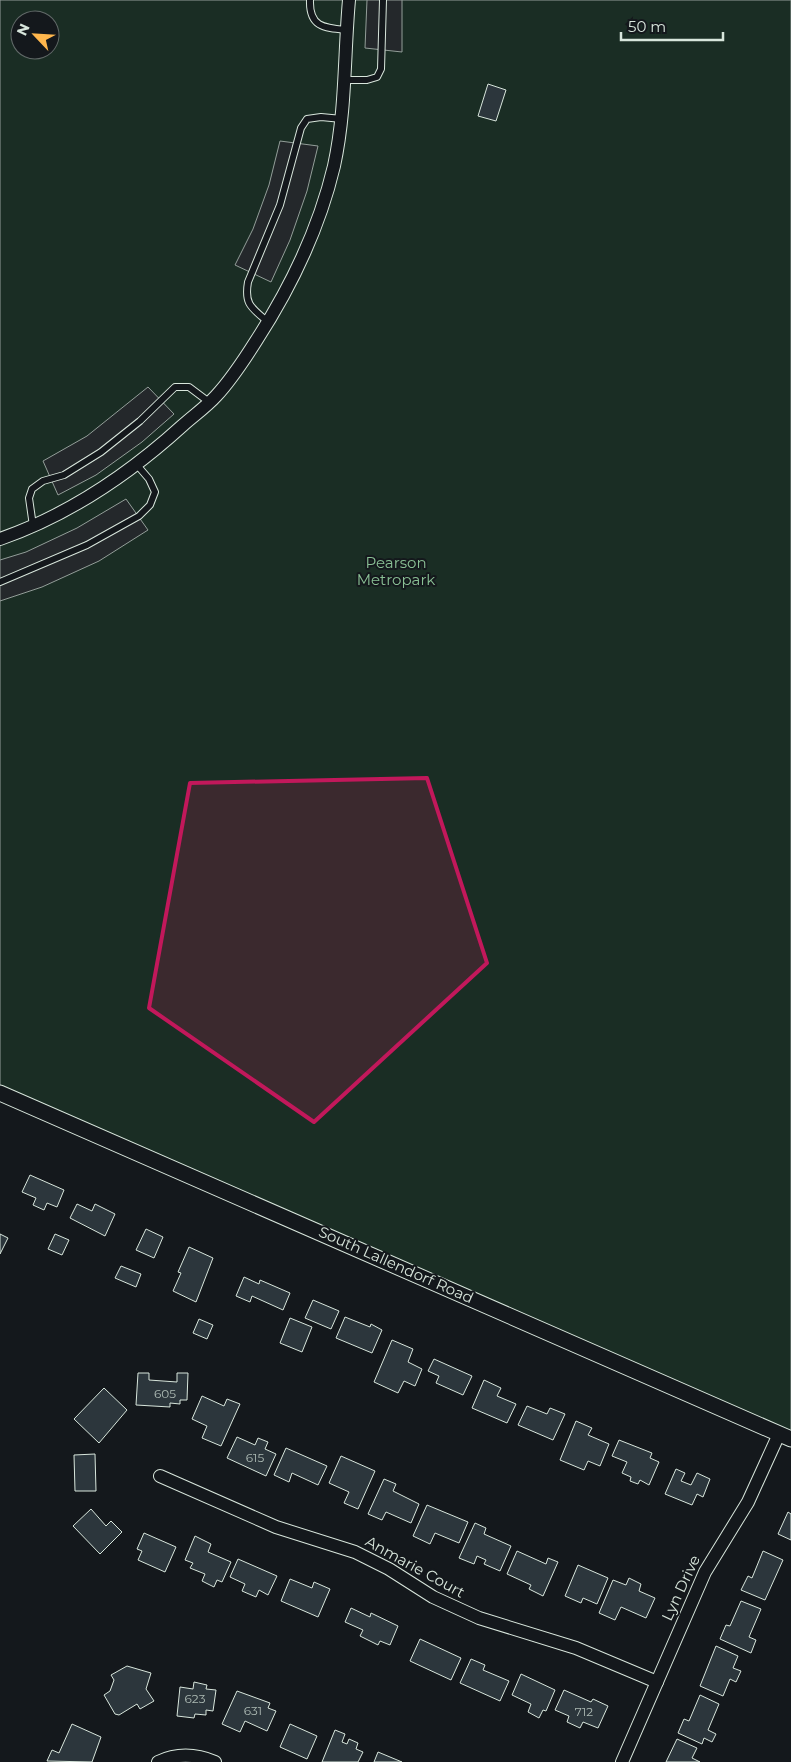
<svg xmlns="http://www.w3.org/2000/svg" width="791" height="1762" font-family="Montserrat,sans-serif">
<rect width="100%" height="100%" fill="#14181c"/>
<path fill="#1a2d24" stroke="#939e99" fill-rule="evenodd" d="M0 0H791V1439L0 1093ZM20 20H50V50H20Z"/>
<g fill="#24282b" stroke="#939e99">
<path d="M367 0H402V52L365 48Z"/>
<path d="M280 141 318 146 307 191 290 240 271 282 235 265 253 229 269 185Z"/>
<path d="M148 387 174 414 142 442 96 475 58 495 43 461 87 436Z"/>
<path d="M126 499 148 530 99 561 42 587 0 601V560L26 552 77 528Z"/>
</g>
<g fill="#2c363c" stroke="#d8e6dc">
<path d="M488 84 506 90 496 121 478 116Z"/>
<path d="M30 1175 64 1190 57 1207 47 1203 44 1210 33 1205 36 1198 22 1192Z"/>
<path d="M77 1204 92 1211 95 1204 115 1214 105 1236 70 1218Z"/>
<path d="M146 1229 163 1237 154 1258 136 1250Z"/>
<path d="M0 1234 8 1238 0 1254Z"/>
<path d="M55 1234 69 1240 62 1255 48 1249Z"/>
<path d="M189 1247 213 1258 196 1302 173 1291 181 1273 178 1272Z"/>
<path d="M121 1266 141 1274 136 1287 115 1278Z"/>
<path d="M244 1277 259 1284 260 1280 290 1293 283 1310 252 1296 250 1302 236 1296Z"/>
<path d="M313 1300 339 1311 331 1329 305 1318Z"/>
<path d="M345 1317 370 1327 371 1324 382 1330 372 1353 336 1338Z"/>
<path d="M290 1318 312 1327 302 1352 280 1343Z"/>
<path d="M199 1319 213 1325 207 1339 193 1333Z"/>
<path d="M392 1340 413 1349 408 1362 422 1369 415 1386 404 1381 398 1393 374 1382Z"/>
<path d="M434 1359 472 1376 463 1395 436 1383 439 1376 428 1371Z"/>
<path d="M138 1373H149V1380L177 1382V1373H188L187 1400H180V1404L170 1403V1407L136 1405Z"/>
<path d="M484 1380 501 1388 497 1396 516 1404 507 1423 472 1408Z"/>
<path d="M104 1388 127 1410 99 1443 74 1419Z"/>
<path d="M202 1396 224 1406 227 1399 240 1404 221 1446 202 1438 207 1426 192 1419Z"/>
<path d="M527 1406 547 1414 550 1408 565 1414 553 1440 518 1425Z"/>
<path d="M576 1421 592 1428 588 1435 609 1444 600 1466 588 1461 584 1470 560 1460Z"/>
<path d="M237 1437 255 1445 258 1438 268 1442 265 1449 276 1454 266 1476 227 1458Z"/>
<path d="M619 1440 652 1453 650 1458 659 1462 649 1485 640 1480 638 1484 630 1481 631 1477 622 1473 627 1462 612 1456Z"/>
<path d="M286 1448 327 1466 318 1485 292 1473 289 1482 274 1475Z"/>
<path d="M95 1454 96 1491H75L74 1455Z"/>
<path d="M341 1456 375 1471 358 1509 344 1503 349 1492 329 1483Z"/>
<path d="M676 1469 685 1473 681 1481 691 1485 697 1473 710 1479 703 1497 697 1494 692 1505 665 1494Z"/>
<path d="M384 1479 396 1484 393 1491 419 1504 411 1523 386 1512 382 1520 368 1514Z"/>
<path d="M427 1505 468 1522 459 1543 435 1533 430 1544 413 1536Z"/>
<path d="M91 1509 106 1526 111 1521 122 1532 100 1554 73 1526Z"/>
<path d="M788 1512 791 1514V1540L778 1534Z"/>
<path d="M475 1523 486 1528 484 1534 511 1546 500 1571 484 1564 486 1560 477 1556 474 1564 459 1558Z"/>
<path d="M144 1533 176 1547 165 1572 138 1560 142 1551 137 1549Z"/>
<path d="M195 1536 211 1544 208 1552 231 1562 222 1582 217 1580 214 1587 202 1581 205 1574 190 1568 193 1563 185 1560Z"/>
<path d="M517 1551 546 1564 548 1558 558 1562 543 1596 529 1589 531 1585 507 1574Z"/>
<path d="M763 1551 783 1560 765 1600 741 1590 748 1576 752 1578Z"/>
<path d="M238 1559 277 1576 268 1595 259 1590 256 1597 242 1591 245 1584 230 1577Z"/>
<path d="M578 1565 608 1578 597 1604 583 1598 581 1603 565 1596Z"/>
<path d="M629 1578 641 1584 639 1591 655 1598 646 1618 621 1607 615 1620 599 1613 613 1580 626 1585Z"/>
<path d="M290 1579 312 1588 314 1582 330 1589 318 1617 281 1601Z"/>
<path d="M741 1601 761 1609 749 1637 756 1640 751 1653 720 1639 726 1625 730 1626Z"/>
<path d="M351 1608 370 1617 371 1613 398 1626 390 1645 380 1641 378 1645 360 1636 363 1630 345 1622Z"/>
<path d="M420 1639 461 1658 451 1680 410 1661Z"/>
<path d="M716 1646 738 1656 733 1668 741 1671 736 1682 730 1679 723 1696 700 1686Z"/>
<path d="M471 1659 485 1665 483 1670 509 1681 500 1701 460 1683Z"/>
<path d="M127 1666 151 1673 146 1689 154 1701 140 1709 137 1704 119 1715 115 1714 104 1695 110 1691 114 1680 111 1675Z"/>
<path d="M521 1674 555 1690 546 1711 543 1710 539 1718 528 1712 531 1704 512 1695Z"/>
<path d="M194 1682 207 1685 206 1689 216 1690 213 1711 206 1710V1715L195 1714 194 1718 177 1716 180 1687 193 1689Z"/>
<path d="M564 1690 591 1702 593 1699 608 1706 598 1728 583 1722 580 1728 567 1722 569 1716 555 1710Z"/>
<path d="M237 1691 270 1703 268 1708 276 1711 267 1731 245 1721 240 1732 222 1724Z"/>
<path d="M700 1695 719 1704 708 1730 716 1734 712 1742 704 1738 702 1744 678 1733 684 1719 689 1721Z"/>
<path d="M72 1724 101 1737 92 1762 47 1761 52 1750 59 1753Z"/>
<path d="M290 1724 317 1736 307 1759 280 1747Z"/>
<path d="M335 1730 345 1734 342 1742 347 1744 349 1739 358 1743 356 1749 363 1752 358 1762H322Z"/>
<path d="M677 1739 697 1748 692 1758 700 1762H666Z"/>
<path d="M378 1752 402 1762H374Z"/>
</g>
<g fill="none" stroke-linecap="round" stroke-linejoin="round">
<defs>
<g id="service">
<path d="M310 0C309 27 324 28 346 30"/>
<path d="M345 80H367L377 77 381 69 383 0"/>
<path d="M268 322C252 308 244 305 248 282L280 205 301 128 307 119 321 117 342 119"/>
<path d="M33 526 29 498 32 489 43 481 64 475 101 452 140 421 175 387H189L209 402"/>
<path d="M0 582 87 545 139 516 150 505 155 492 149 479 137 465"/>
</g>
<g id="minor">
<path d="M0 539C69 515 128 475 182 426 193 416 206 407 216 396 231 380 244 360 256 341 291 287 319 229 334 166 346 111 344 55 349 0"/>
<path d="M160 1476 276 1527 355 1552 389 1569 433 1597 479 1618 576 1648 657 1682"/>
<path d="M158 1762C177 1753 196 1754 215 1762"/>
<path d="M622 1762 705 1572 748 1502 779 1434"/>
</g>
<path id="tertiary" d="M0 1093 791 1439"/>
</defs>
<use href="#service" stroke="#d8e6dc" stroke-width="8"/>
<use href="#minor" stroke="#d8e6dc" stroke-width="14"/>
<use href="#tertiary" stroke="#d8e6dc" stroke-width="17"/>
<use href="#service" stroke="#14181c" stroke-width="6"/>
<use href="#minor" stroke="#14181c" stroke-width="12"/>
<use href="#tertiary" stroke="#14181c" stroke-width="15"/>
</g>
<path fill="#c2185b" fill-opacity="0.2" stroke="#c2185b" stroke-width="4" stroke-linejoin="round" d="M427 778 487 963 314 1122 149 1008 190 783Z"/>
<g text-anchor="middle" stroke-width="4" stroke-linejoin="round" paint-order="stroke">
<g font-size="12" fill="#adbab4">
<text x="165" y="1398">605</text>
<text x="255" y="1462">615</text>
<text x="195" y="1703">623</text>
<text x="253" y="1715">631</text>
<text x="584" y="1716">712</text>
</g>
<g font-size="15" fill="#8ac095" stroke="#14181c">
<text x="396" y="568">Pearson<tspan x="396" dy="17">Metropark</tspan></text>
</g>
<g font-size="15" fill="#d8e6dc" stroke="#14181c">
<text transform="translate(396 1265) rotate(24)" y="5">South Lallendorf Road</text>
<text transform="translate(415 1567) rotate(29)" y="5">Anmarie Court</text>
<text transform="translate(681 1588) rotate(-65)" y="5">Lyn Drive</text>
</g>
</g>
<g transform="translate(35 35) rotate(295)"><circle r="24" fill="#14181c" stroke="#626a69"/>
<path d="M0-4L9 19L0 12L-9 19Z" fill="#ffb74d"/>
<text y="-8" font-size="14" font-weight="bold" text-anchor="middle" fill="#d8e6dc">N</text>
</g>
<path d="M621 32v8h102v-8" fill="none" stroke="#d8e6dc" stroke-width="2.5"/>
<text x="628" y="32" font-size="15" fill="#d8e6dc" stroke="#14181c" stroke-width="4" paint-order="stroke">50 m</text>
</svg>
